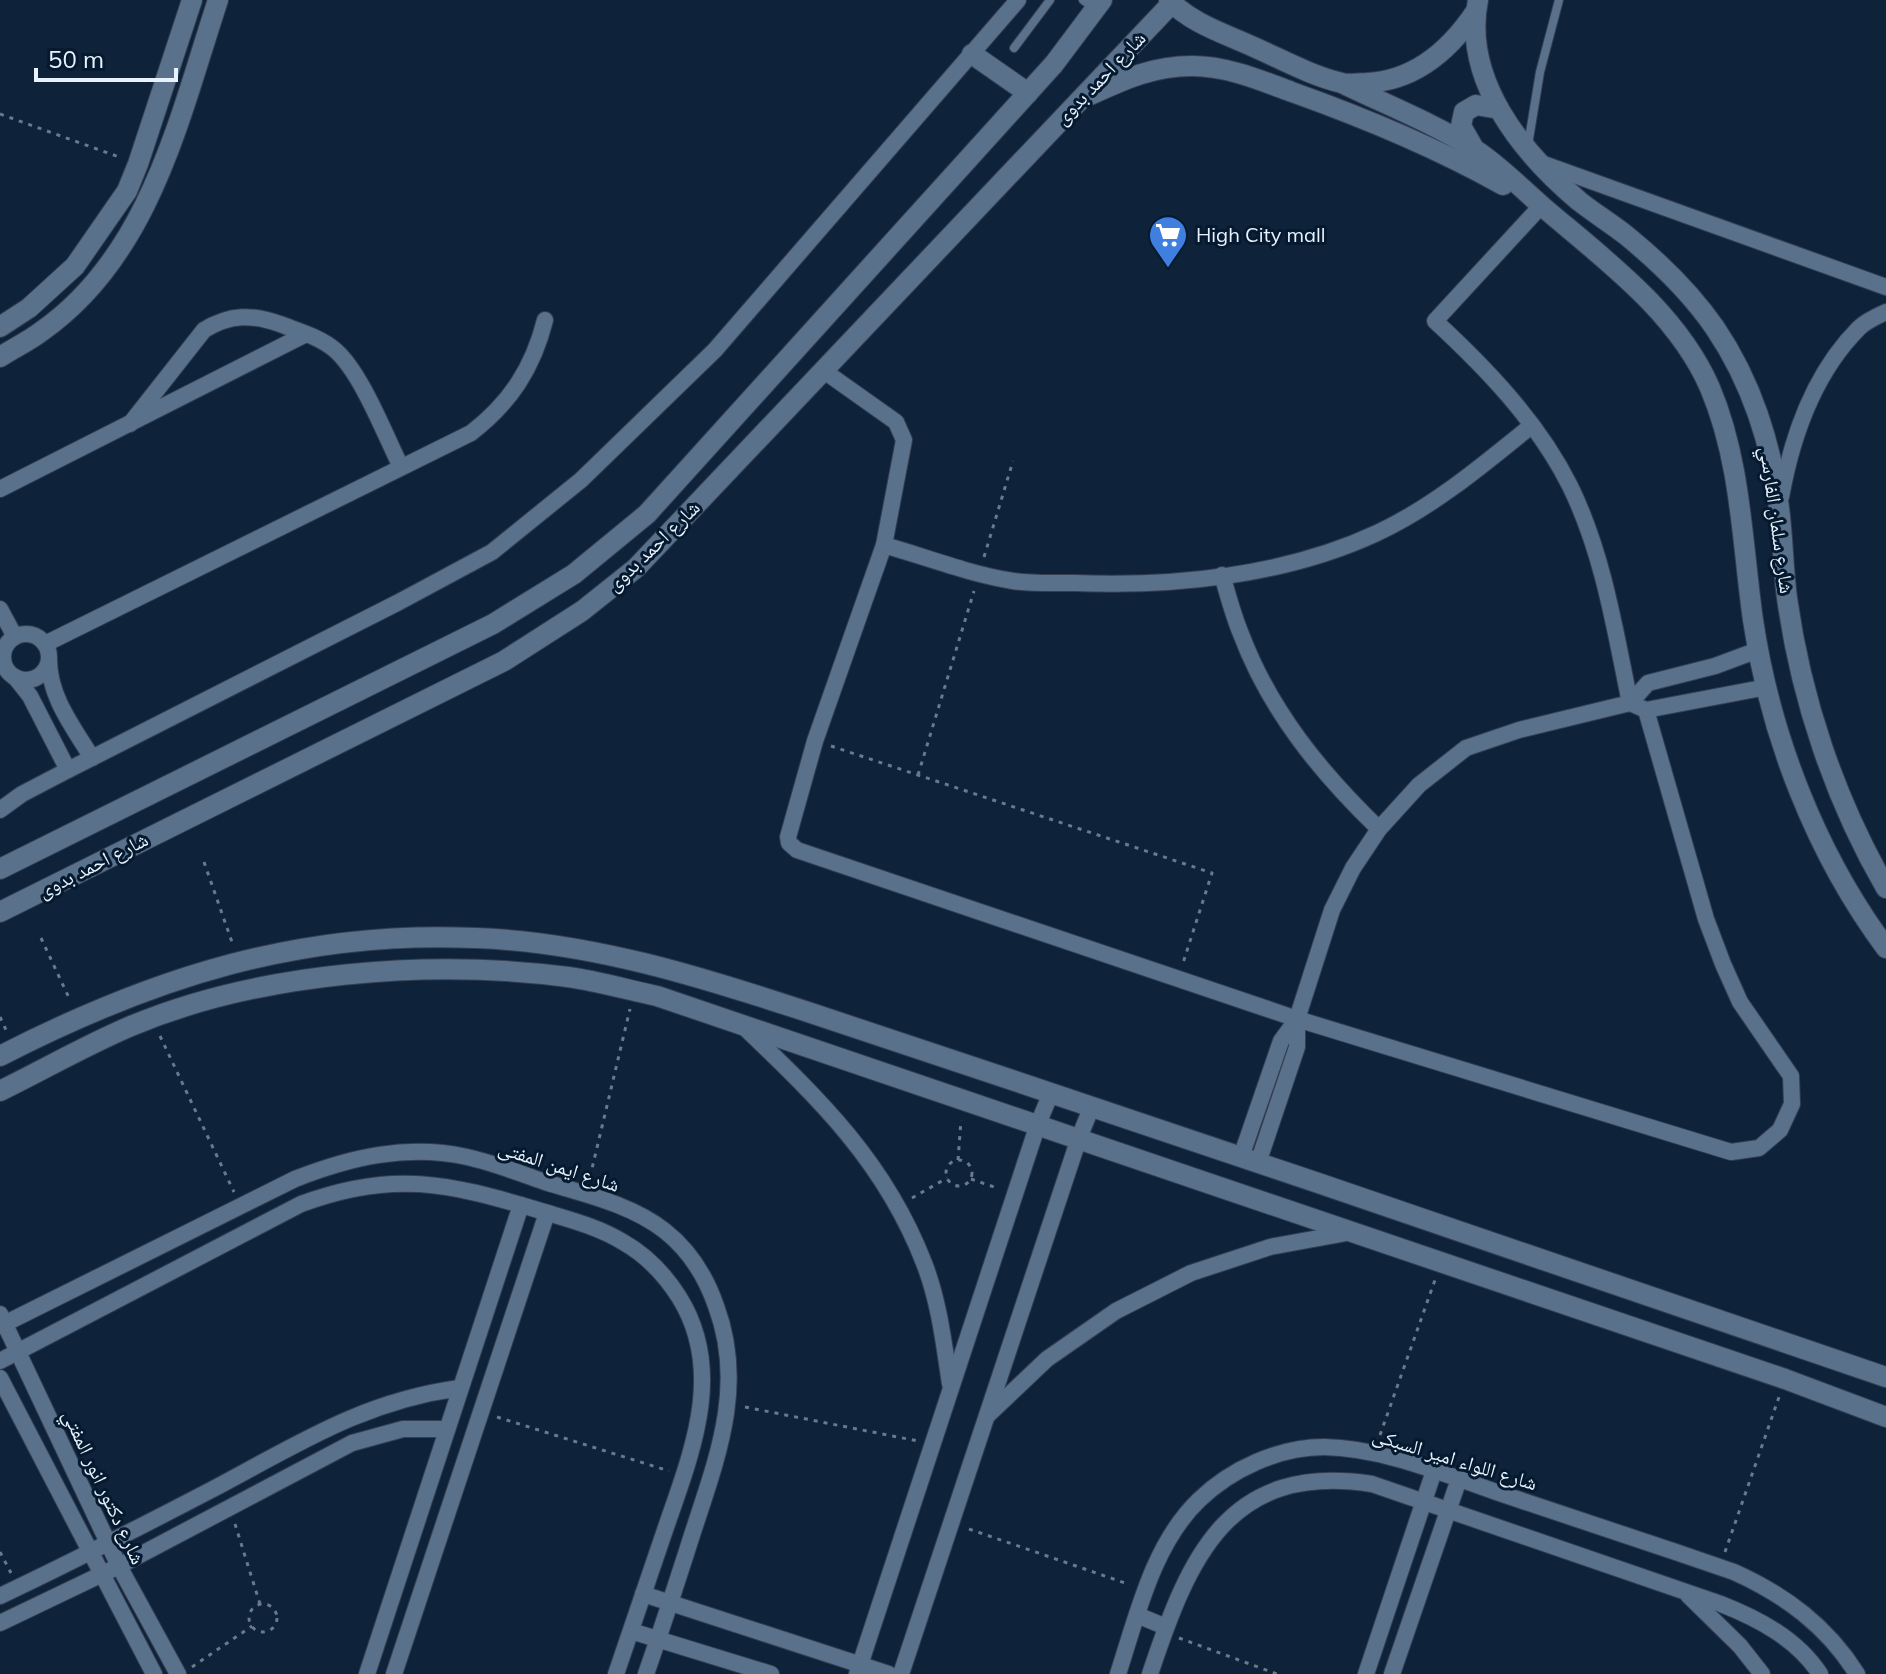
<svg xmlns="http://www.w3.org/2000/svg" width="1886" height="1674" font-family="Mulish,'Noto Naskh Arabic',sans-serif">
<rect width="100%" height="100%" fill="#0e2339"/>
<g fill="none" stroke-linecap="round" stroke-linejoin="round">
<defs>
<g id="service">
<path d="M1083 0 1095 9"/>
<path d="M1014 48 1050 0"/>
<path d="M1528 145 1540 72 1559 0"/>
</g>
<g id="minor">
<path d="M1541 163 1886 287"/>
<path d="M824 371 896 422 904 440 884 545 815 741 788 837 789 843 797 850 1297 1019 1731 1152 1759 1148 1780 1130 1792 1104 1791 1076 1740 1002 1723 964 1706 919 1646 710"/>
<path d="M130 424 204 330C230 314 252 314 280 324 298 331 320 337 335 350 361 372 385 435 401 467"/>
<path d="M0 489 306 334"/>
<path d="M1781 497C1792 436 1815 372 1859 328 1866 321 1877 316 1886 312"/>
<path d="M884 545C926 557 969 574 1013 581 1033 584 1054 583 1074 583 1173 587 1285 576 1377 533 1433 507 1483 465 1531 426"/>
<path d="M1222 575C1228 595 1233 615 1241 634 1270 711 1321 773 1379 829"/>
<path d="M0 609 15 637"/>
<circle cx="26" cy="657" r="23"/>
<path d="M45 644 471 433C510 403 533 368 545 320"/>
<path d="M1758 650 1715 666 1648 683 1630 703 1646 710 1767 687"/>
<path d="M49 660C49 697 74 728 92 758"/>
<path d="M15 677 30 696 68 770"/>
<path d="M0 810 22 794 68 770 399 602 492 552 581 480 715 350 1018 0"/>
<path d="M743 1026C820 1100 885 1162 924 1263 939 1301 944 1344 950 1384"/>
<path d="M1241 1157 1281 1041 1297 1019"/>
<path d="M1258 1163 1297 1047V1019L1332 910 1353 868 1379 829 1419 785 1466 748 1519 730 1630 703C1615 630 1603 553 1570 486 1538 422 1486 368 1435 321L1541 206"/>
<path d="M0 1314 119 1566 178 1674"/>
<path d="M0 1326 295 1179C351 1157 407 1144 467 1157 494 1163 522 1174 548 1183 588 1195 632 1205 665 1231 689 1250 706 1277 716 1306 746 1386 717 1458 692 1535 677 1582 662 1628 646 1674"/>
<path d="M0 1361 301 1204C392 1170 448 1183 538 1210 567 1219 597 1226 623 1242 646 1255 665 1275 679 1297 726 1372 691 1454 665 1530 649 1578 632 1626 616 1674"/>
<path d="M0 1378 154 1674"/>
<path d="M988 1415 1047 1359 1116 1311 1191 1273 1270 1247 1352 1232"/>
<path d="M643 1594 889 1674"/>
<path d="M1688 1595 1740 1646 1762 1674"/>
<path d="M0 1596C72 1562 142 1526 213 1489 298 1444 363 1401 460 1388"/>
<path d="M1137 1615 1166 1627"/>
<path d="M0 1623 119 1566 352 1443 403 1429H447"/>
<path d="M631 1631 771 1674"/>
<path d="M367 1674 521 1205"/>
<path d="M394 1674 547 1213"/>
<path d="M857 1674 1038 1124 1051 1093"/>
<path d="M901 1674 1079 1138 1092 1106"/>
<path d="M1118 1674C1137 1616 1153 1544 1199 1500 1231 1469 1279 1447 1324 1447 1383 1448 1444 1474 1499 1493 1578 1519 1656 1545 1734 1572 1785 1595 1827 1626 1857 1674"/>
<path d="M1150 1674C1189 1557 1228 1462 1372 1484L1721 1604C1759 1619 1797 1639 1820 1674"/>
<path d="M1366 1674 1434 1471"/>
<path d="M1392 1674 1459 1479"/>
</g>
<g id="tertiary">
<path d="M1169 0C1192 24 1226 34 1256 48 1283 60 1312 76 1342 83 1349 85 1358 83 1366 83 1414 81 1450 50 1476 11"/>
<path d="M1478 0C1462 80 1522 153 1579 201 1594 213 1612 224 1627 236 1660 263 1691 293 1715 328 1751 381 1772 445 1779 508 1783 538 1783 568 1787 598 1801 699 1835 800 1886 888"/>
<path d="M972 54 1028 93"/>
<path d="M1344 84C1387 105 1433 123 1474 149 1499 165 1521 188 1543 207 1605 260 1677 312 1710 388 1741 461 1742 542 1753 620 1770 735 1816 854 1886 948"/>
<path d="M1088 96C1123 80 1152 66 1192 66 1227 66 1260 80 1292 92 1365 118 1435 147 1503 185"/>
<path d="M1473 147 1461 126 1464 112 1476 105 1499 109"/>
<path d="M0 327 29 308 75 266 127 191 138 164 192 0"/>
<path d="M0 357C14 348 29 341 42 331 150 255 179 118 218 0"/>
<path d="M0 869 493 624 574 574 647 514 1054 64 1102 0"/>
<path d="M0 912 504 661 582 611 636 568 1172 3"/>
<path d="M0 1056C154 977 301 930 476 938 592 942 705 978 814 1014 880 1036 946 1058 1012 1080 1304 1177 1595 1278 1886 1377"/>
<path d="M0 1091C43 1070 86 1045 131 1026 260 972 430 959 568 977 598 981 628 990 657 996L1785 1379 1886 1417"/>
</g>
</defs>
<use href="#service" stroke="#333e51" stroke-width="10"/>
<use href="#minor" stroke="#333e51" stroke-width="18"/>
<use href="#tertiary" stroke="#333e51" stroke-width="22"/>
<g stroke="#697a8c" stroke-width="3" stroke-dasharray="4 6" stroke-linecap="butt">
<path d="M0 114 119 157"/>
<path d="M984 557 1013 461"/>
<path d="M831 746 1212 873 1183 963"/>
<path d="M918 775 974 591"/>
<path d="M204 862 233 945"/>
<path d="M41 938 70 1000"/>
<path d="M0 1017 7 1032"/>
<path d="M160 1036 234 1192"/>
<path d="M958 1160 961 1120"/>
<circle cx="959" cy="1173" r="13"/>
<path d="M590 1177 630 1009"/>
<path d="M971 1179 997 1188"/>
<path d="M912 1198 947 1178"/>
<path d="M745 1407 918 1441"/>
<path d="M497 1417 669 1471"/>
<path d="M1380 1435 1435 1280"/>
<path d="M235 1524 260 1604"/>
<path d="M969 1529 1128 1584"/>
<path d="M0 1552 11 1573"/>
<path d="M1725 1552 1779 1397"/>
<circle cx="263" cy="1618" r="14"/>
<path d="M1179 1638 1277 1674"/>
<path d="M192 1667 252 1626"/>
</g>
<use href="#service" stroke="#59718b" stroke-width="8"/>
<use href="#minor" stroke="#59718b" stroke-width="16"/>
<use href="#tertiary" stroke="#59718b" stroke-width="20"/>
</g>
<defs>
<symbol id="supermarket-pin" viewBox="-11 -11 22 30"><path d="M0 17L-7.5 6A9.5 9.5 0 1 1 7.5 6Z" fill="#3f7fe0" stroke="#05192f"/><path d="M-6-5.5h2.5l.6 2H6L4.5 2H-2.5L-4.4-4H-6ZM-1.5 3.2a1.3 1.3 0 1 0 .1 0ZM3 3.2a1.3 1.3 0 1 0 .1 0Z" fill="#fff"/></symbol>
</defs>
<g fill-rule="evenodd">
<use href="#supermarket-pin" x="1146" y="213" width="44" height="60"/>
</g>
<g text-anchor="middle" stroke-width="6" stroke-linejoin="round" paint-order="stroke">
<g font-size="20" fill="#e7f2fe" stroke="#05192f">
<text transform="translate(1100 78) rotate(-46)" y="7">شارع احمد بدوى</text>
<text transform="translate(1777 520) rotate(82)" y="7">شارع سلمان الفارسي</text>
<text transform="translate(653 546) rotate(-44)" y="7">شارع احمد بدوى</text>
<text transform="translate(93 865) rotate(-27)" y="7">شارع احمد بدوى</text>
<text transform="translate(559 1166) rotate(18)" y="7">شارع ايمن المفتى</text>
<text transform="translate(1455 1459) rotate(17)" y="7">شارع اللواء امير السبكى</text>
<text transform="translate(104 1487) rotate(65)" y="7">شارع دكتور انور المفتي</text>
</g>
<g font-size="20" fill="#e7f2fe" stroke="#05192f" text-anchor="start">
<text x="1196" y="242">High City mall</text>
</g>
</g>
<path d="M36 68v12h140v-12" fill="none" stroke="#e7f2fe" stroke-width="4"/>
<text x="48" y="68" font-size="24" fill="#e7f2fe" stroke="#05192f" stroke-width="6" paint-order="stroke">50 m</text>
</svg>
